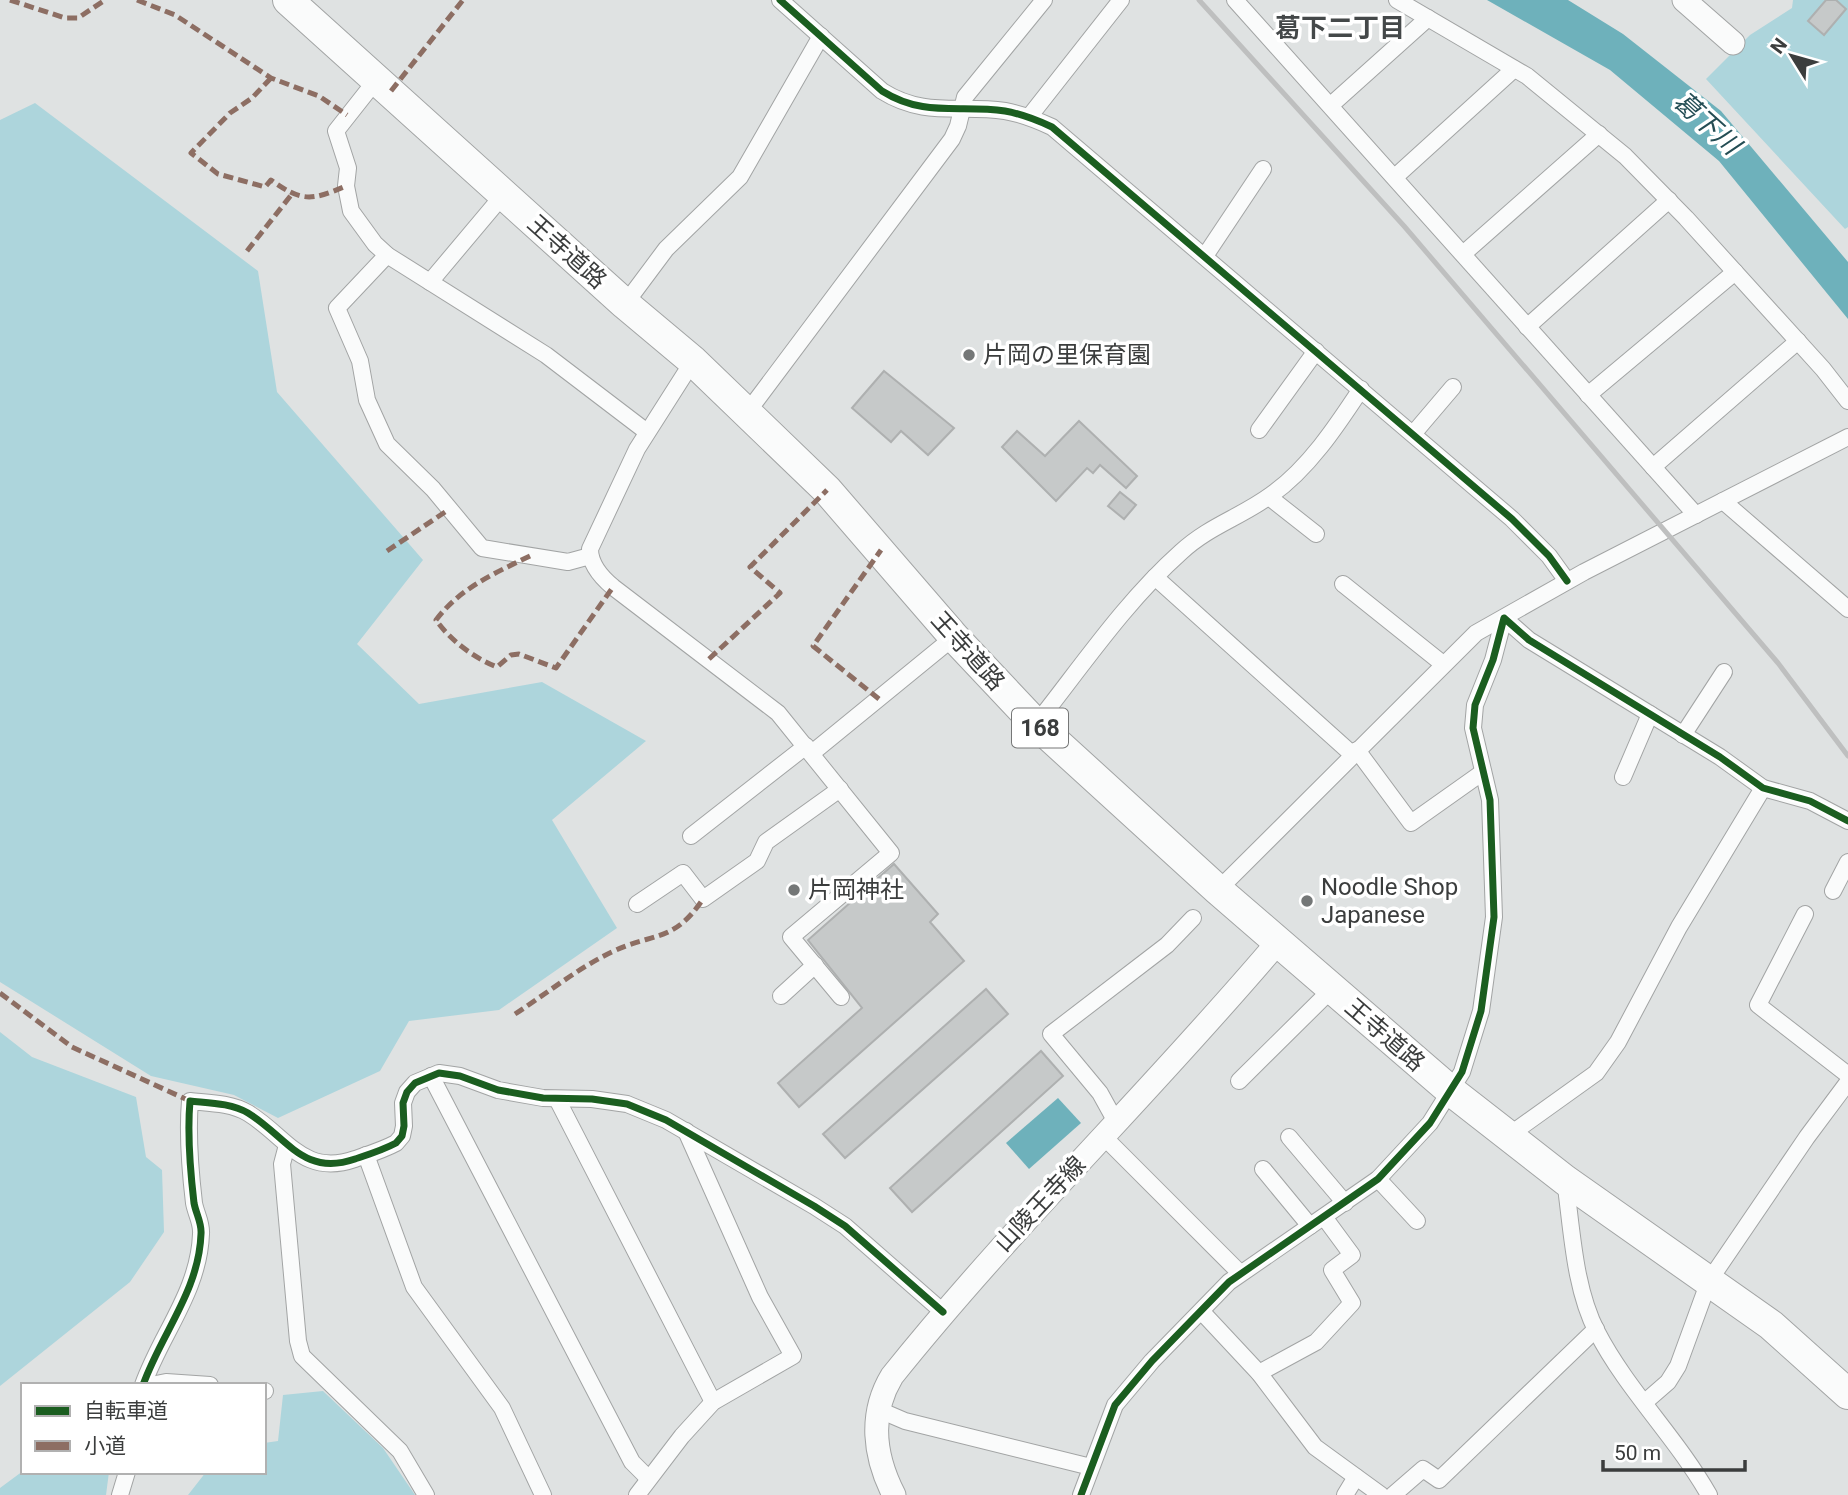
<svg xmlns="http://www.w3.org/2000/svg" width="1848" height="1495" font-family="Roboto,'Noto Sans JP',sans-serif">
<rect width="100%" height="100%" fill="#dfe2e2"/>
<g fill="#add5dc">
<path d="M1793 0H1848V227L1845 229 1706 79 1750 35 1792 8Z"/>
<path d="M35 103 258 271 277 392 423 560 357 644 419 704 542 682 646 741 552 820 617 928 499 1010 409 1021 380 1071 278 1118 234 1095 151 1076 0 982V120Z"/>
<path d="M0 1032 32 1057 136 1097 146 1157 162 1170 164 1232 130 1282 0 1386Z"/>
<path d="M323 1391 383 1448 415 1495H188L206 1472H264V1443L278 1441 283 1395Z"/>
<path d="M23 1471V1472H109L106 1495H0V1488Z"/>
</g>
<g fill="#6eb1bb">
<path d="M1487 0H1568L1623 34 1721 111 1848 262V319L1719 161 1610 70Z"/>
<path d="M1058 1098 1081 1123 1029 1169 1006 1143Z"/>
</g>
<g fill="#c6c9c9" stroke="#aeb0b0" stroke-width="2">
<path d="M1826 0H1836L1846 9 1824 35 1808 21Z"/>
<path d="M884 371 954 428 928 455 901 431 891 442 852 408Z"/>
<path d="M1079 421 1137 476 1126 488 1100 465 1093 473 1087 468 1056 501 1002 447 1017 431 1045 456Z"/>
<path d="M1120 492 1136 505 1124 519 1108 506Z"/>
<path d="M894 864 938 914 930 922 964 961 799 1107 778 1083 862 1008 808 940Z"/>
<path d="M986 989 1008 1014 845 1158 823 1134Z"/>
<path d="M1041 1051 1063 1076 912 1212 890 1188Z"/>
</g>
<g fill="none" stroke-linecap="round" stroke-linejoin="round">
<defs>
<g id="street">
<path d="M780 0 882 91C925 118 960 104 1005 111 1022 114 1037 120 1052 127L1512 519 1549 556 1567 581"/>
<path d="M1235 0 1696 515"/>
<path d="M1397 0 1527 76 1625 156 1686 218 1823 369 1848 401"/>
<path d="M377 79 336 131 348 168 346 186 351 211 375 244 387 255 546 355 647 432"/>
<path d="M1331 105 1428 18"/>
<path d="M1029 117 1121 0"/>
<path d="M1395 177 1514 69"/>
<path d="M1463 254 1599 134"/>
<path d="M387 255 337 308 360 361 367 400 387 444 433 489 482 548 568 562 590 556"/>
<path d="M1205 256 1263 169"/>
<path d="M430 282 504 194"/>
<path d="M625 304 666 249 740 177 821 36"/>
<path d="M1527 327 1669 200"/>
<path d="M693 361 637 449 590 549C590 565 601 577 613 587L778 713 891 853 791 937 841 997"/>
<path d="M1588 395 1735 272"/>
<path d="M746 414 952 139 958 126 965 97 1044 0"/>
<path d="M1259 430 1316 351"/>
<path d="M1413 434 1453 387"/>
<path d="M1653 467 1798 341"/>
<path d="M1269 497 1316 534"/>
<path d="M1723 501 1848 609"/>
<path d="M1155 577 1353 755"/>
<path d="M1343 584 1443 664"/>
<path d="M1036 724C1082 666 1125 602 1181 552 1209 526 1241 517 1271 495 1308 469 1336 427 1361 389"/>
<path d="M1683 735 1724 672"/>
<path d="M1357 750 1411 823 1483 772"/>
<path d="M812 753 954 637"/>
<path d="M1623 777 1650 714"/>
<path d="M691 836 806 746"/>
<path d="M1218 890 1476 633 1584 572 1848 437"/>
<path d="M1833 891 1848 862"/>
<path d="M637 904 683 873 703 899 757 861 766 842 840 789"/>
<path d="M1805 914 1758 1005 1848 1075"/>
<path d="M781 996 815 965"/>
<path d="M431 1076 632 1462 648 1478"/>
<path d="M1239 1081 1332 989"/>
<path d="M557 1099 713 1402"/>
<path d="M1116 1122 1100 1093 1051 1034 1167 945 1193 918"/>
<path d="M1103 1136 1240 1273"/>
<path d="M1508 1136 1596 1073 1618 1042 1679 927 1763 788"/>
<path d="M1289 1137 1345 1203"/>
<path d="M287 1145 282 1164 298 1341 302 1356 400 1451 426 1495"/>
<path d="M366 1155 414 1287 502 1408 543 1495"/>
<path d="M1263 1169 1310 1226"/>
<path d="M1378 1179 1417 1221"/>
<path d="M1565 1180C1572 1229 1574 1288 1597 1332 1627 1390 1676 1437 1709 1495"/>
<path d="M1202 1312 1259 1373 1315 1447 1381 1495"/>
<path d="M1259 1373 1316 1342 1352 1303 1332 1270 1352 1255 1324 1217"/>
<path d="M143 1385C161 1334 199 1291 201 1234 202 1223 196 1214 194 1203 190 1169 187 1135 190 1101 209 1103 231 1103 248 1113 287 1137 303 1177 355 1159 370 1154 383 1150 396 1143L402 1136 404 1126 403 1103 407 1092 415 1083 439 1073 460 1076 498 1090 543 1098 592 1099 627 1104 666 1120 814 1206 845 1226 943 1312"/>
<path d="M151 1385 166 1382 210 1385"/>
<path d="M264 1391H265"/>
<path d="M1645 1402 1668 1382 1678 1366 1709 1281 1807 1137 1848 1082"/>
<path d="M877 1409 905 1421 1091 1467"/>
<path d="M120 1495 127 1472"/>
<path d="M637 1495 682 1436 713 1402 793 1356 760 1297 686 1131"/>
<path d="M1081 1495 1115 1405 1152 1361 1229 1282 1378 1179 1430 1123 1462 1072 1481 1011 1494 917 1490 800 1473 728 1475 705 1493 660 1504 618 1529 640 1720 757 1763 788 1810 801 1848 821"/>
<path d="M1345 1495 1356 1477"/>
<path d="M1393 1495 1423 1469 1439 1480 1596 1329"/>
</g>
<g id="secondary">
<path d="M1684 0 1733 43"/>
<path d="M894 1495C874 1456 869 1414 892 1376 1013 1225 1153 1090 1278 942"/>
</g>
<path id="highway" d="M288 0 625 304 693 361 827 490 954 637 1036 724 1218 890 1451 1091 1565 1180 1771 1325 1848 1394"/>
</defs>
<use href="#street" stroke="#a2a4a4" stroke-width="18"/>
<use href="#secondary" stroke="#a2a4a4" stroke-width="25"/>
<use href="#highway" stroke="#a2a4a4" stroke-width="32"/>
<use href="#street" stroke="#fafbfb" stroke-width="16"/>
<use href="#secondary" stroke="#fafbfb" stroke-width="23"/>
<use href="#highway" stroke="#fafbfb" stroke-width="30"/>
<path stroke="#bebfbf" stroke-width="5" d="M1199 0 1404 226 1778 663 1848 756"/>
<g stroke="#8d6e63" stroke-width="5" stroke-dasharray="10 5" stroke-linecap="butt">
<path d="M10 0 65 18H78L105 0"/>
<path d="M137 0 175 15 271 78 319 96 347 115"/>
<path d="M271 78 252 98 230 113 191 153 218 174 265 187 271 180C302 202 311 201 346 186"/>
<path d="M391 91 463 0"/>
<path d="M247 251 292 194"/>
<path d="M387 551 448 510"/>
<path d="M530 556C495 573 460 588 436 620 450 640 474 658 497 667L511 655 519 654 556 668 613 587"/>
<path d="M709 659 780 593 750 567 827 490"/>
<path d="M879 699 813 646 881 550"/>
<path d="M0 993 72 1047 190 1101"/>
<path d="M515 1014C546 994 578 968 612 952 652 932 673 944 703 899"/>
</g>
<defs>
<g id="cycleway">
<path d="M780 0 882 91C925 118 960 104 1005 111 1022 114 1037 120 1052 127L1512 519 1549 556 1567 581"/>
<path d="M143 1385C161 1334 199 1291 201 1234 202 1223 196 1214 194 1203 190 1169 187 1135 190 1101 209 1103 231 1103 248 1113 287 1137 303 1177 355 1159 370 1154 383 1150 396 1143L402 1136 404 1126 403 1103 407 1092 415 1083 439 1073 460 1076 498 1090 543 1098 592 1099 627 1104 666 1120 814 1206 845 1226 943 1312"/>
<path d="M1081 1495 1115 1405 1152 1361 1229 1282 1378 1179 1430 1123 1462 1072 1481 1011 1494 917 1490 800 1473 728 1475 705 1493 660 1504 618 1529 640 1720 757 1763 788 1810 801 1848 821"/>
</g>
</defs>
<use href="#cycleway" stroke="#fff" stroke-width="11"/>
<use href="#cycleway" stroke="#1b5e20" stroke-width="7"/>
</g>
<g fill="#747777" stroke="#fff" stroke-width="2.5">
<circle cx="969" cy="355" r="7"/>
<circle cx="794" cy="890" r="7"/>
<circle cx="1307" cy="901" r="7"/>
</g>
<g text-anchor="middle" stroke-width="7" stroke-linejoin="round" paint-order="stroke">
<rect fill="#fff" stroke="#767777" stroke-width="2" x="1012" y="708.5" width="56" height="39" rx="5"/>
<g font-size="23" font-weight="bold" fill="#3b3d3d">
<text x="1040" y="736">168</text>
</g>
<g font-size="24" fill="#3b3d3d" stroke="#fff">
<text transform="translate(567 252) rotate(42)" y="8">王寺道路</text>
<text transform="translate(968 651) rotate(48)" y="8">王寺道路</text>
<text transform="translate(1385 1035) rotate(41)" y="8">王寺道路</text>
<text transform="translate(1040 1204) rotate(-47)" y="8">山陵王寺線</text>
</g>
<g font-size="24" fill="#3b3d3d" stroke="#fff" text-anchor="start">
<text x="983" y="363">片岡の里保育園</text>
<text x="1321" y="895">Noodle Shop<tspan x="1321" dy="28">Japanese</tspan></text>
<text x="808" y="898">片岡神社</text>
</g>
<g font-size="26" font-weight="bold" fill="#444849" stroke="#fff">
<text x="1340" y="37">葛下二丁目</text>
</g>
<g font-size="26" font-style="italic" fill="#244d54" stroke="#fff">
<text transform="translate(1707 123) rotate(42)" y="9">葛下川</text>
</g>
</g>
<rect x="21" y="1383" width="245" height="91" fill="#ffffff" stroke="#b1b1b1" stroke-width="2"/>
<rect x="35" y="1406" width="35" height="10" fill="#1b5e20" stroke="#b1b1b1" stroke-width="2"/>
<text x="84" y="1418" font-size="21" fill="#3b3d3d">自転車道</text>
<rect x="35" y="1441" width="35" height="10" fill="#8d6e63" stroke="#b1b1b1" stroke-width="2"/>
<text x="84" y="1453" font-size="21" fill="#3b3d3d">小道</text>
<g transform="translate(1792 56) rotate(307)" stroke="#ffffff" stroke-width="5" paint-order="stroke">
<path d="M0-5L12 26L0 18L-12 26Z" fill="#3b3d3d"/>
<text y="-10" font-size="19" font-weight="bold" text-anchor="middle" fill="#3b3d3d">N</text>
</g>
<path d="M1603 1460v10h142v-10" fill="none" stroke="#3b3d3d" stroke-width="3.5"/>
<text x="1614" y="1460" font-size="21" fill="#3b3d3d" stroke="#ffffff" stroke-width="5" paint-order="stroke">50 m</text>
</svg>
